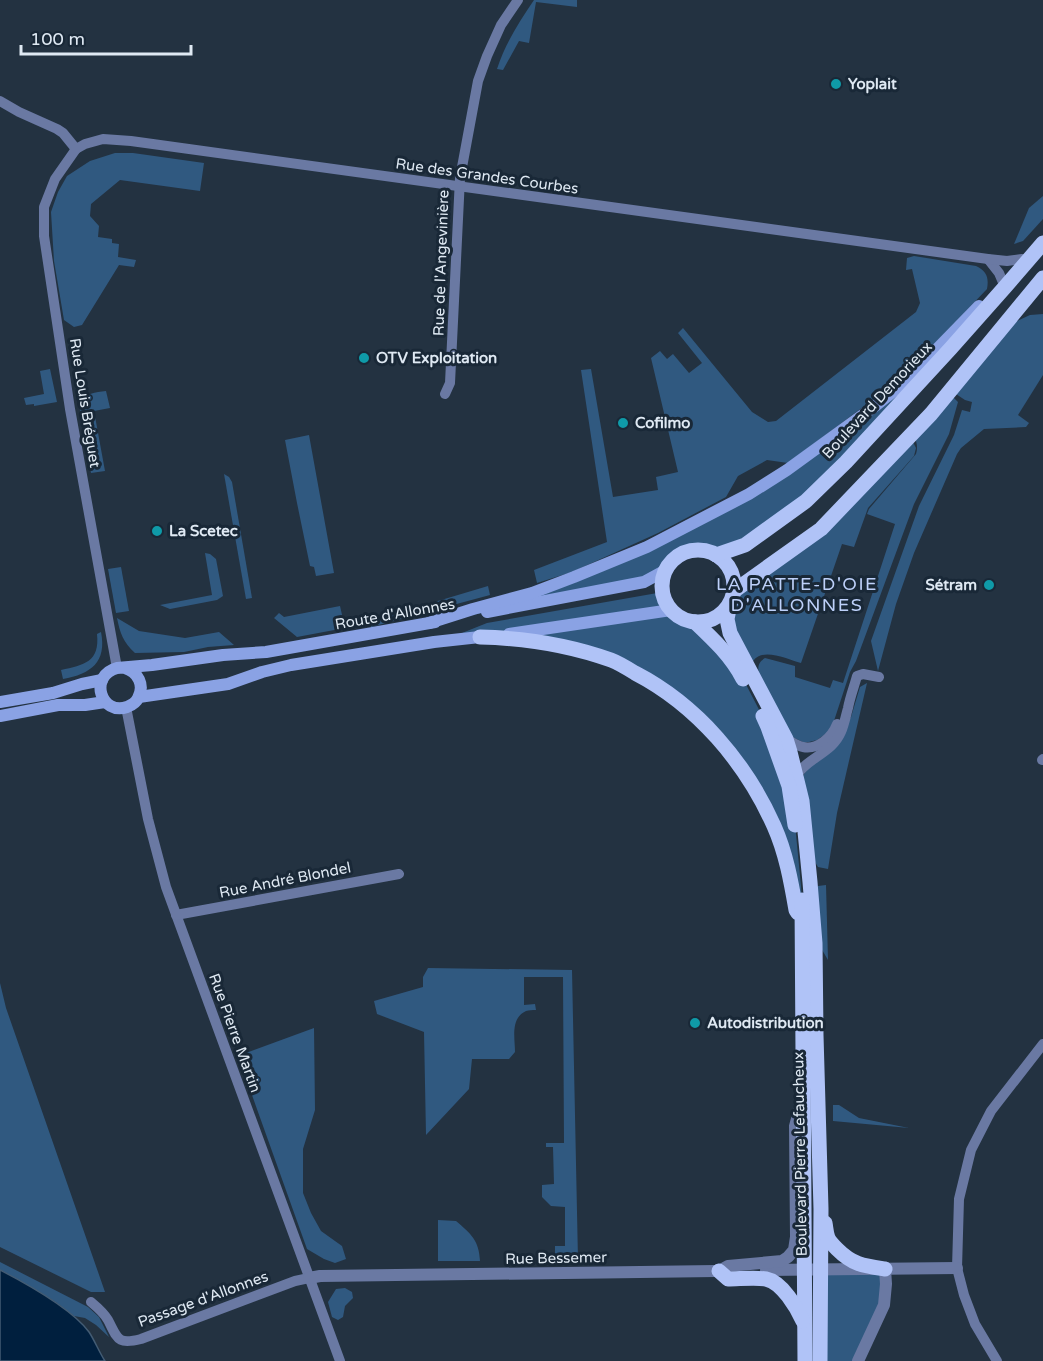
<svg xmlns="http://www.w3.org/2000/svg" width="1043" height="1361" font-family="'Varela Round',sans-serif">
<rect width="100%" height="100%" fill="#233241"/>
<g fill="#305980">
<path d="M534 0H577V7L536 2 529 43 519 41 503 70 497 69C505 44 519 22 534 0Z"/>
<path d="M115 153H133L204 163 200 191 120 180 91 204 90 216 99 226 98 237 112 239V243L119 244 118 257 136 260 134 267 119 265 82 325 74 327 64 320 54 261 51 212 58 192 67 176 90 161Z"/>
<path d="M1043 196V219L1023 241 1014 244 1029 208Z"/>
<path d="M914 256 976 266C987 271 989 278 987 289L916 363 891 386 788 463 767 460 738 476 726 497 658 533 572 572 537 583 534 570 607 542 581 370 591 369 613 497 658 490 656 477 678 472 651 358 660 351 667 359 673 354 689 373 702 363 678 333 683 328 752 412 768 422 776 421 916 312 920 303 912 269 906 270 907 258Z"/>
<path d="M1043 314V375L1018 415 1029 423 1026 427 984 429 961 448 957 454 914 553 896 604 878 671 871 641 919 506 954 435 962 410 970 412 972 402 965 400 950 390 1004 327 1030 315Z"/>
<path d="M920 367 846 462 745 545 710 552 695 550 688 552 680 555 675 559 666 570 596 592 429 623 532 593 749 494Z"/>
<path d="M50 369 57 402 34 406V404L26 405 24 398 44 394 40 371Z"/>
<path d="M106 391 110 408 94 411 105 471 91 473 79 404C86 393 95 392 106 391Z"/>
<path d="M951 395 958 402 949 434 914 504 856 661 850 672 831 730 817 740 809 742H803L790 736 759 676C758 668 757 663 765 658L795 666V677L830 688 833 680 843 683 895 524 867 514 869 509 916 454C918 448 917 442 914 436Z"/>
<path d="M309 435 334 573 316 576 314 567 310 566 297 503 285 440Z"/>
<path d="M912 440 916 448 914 456 868 508 854 547 842 544 801 663C787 659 760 646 752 663L730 633 733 598 821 529Z"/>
<path d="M224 474 229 477 232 482 252 598 246 599Z"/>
<path d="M205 553 210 554 216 559 223 596 217 600 170 609 160 605 212 595Z"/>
<path d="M121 567 129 611 116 613 108 569Z"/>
<path d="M488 586 490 595 371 627V621Z"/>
<path d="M663 592C667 606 674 615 688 621L739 671 768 727 795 824 801 886 803 919 775 827 716 737 612 660 462 633 487 623Z"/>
<path d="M340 606 345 628 297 637 274 618 279 613 284 617Z"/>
<path d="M117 618 139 631 185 638 219 632 234 645 208 647 184 652 135 653C123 642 120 633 117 618Z"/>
<path d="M101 632C107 662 91 674 63 679L61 670C84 665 100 662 97 634Z"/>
<path d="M867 683 837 813 828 869 818 867 812 857 802 779 804 774 851 717 860 687Z"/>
<path d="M826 885 828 960 818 943 813 896 818 886Z"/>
<path d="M428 968 572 970 578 1260 555 1259V1246H565V1207L551 1206 542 1197V1185L554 1184 553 1147H546V1143H564L563 977H524V1005L535 1004 536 1010C532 1010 529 1010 526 1011 510 1018 515 1039 515 1052L509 1059H472L469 1089 426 1135 424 1032 377 1014 374 1001 423 987V977Z"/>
<path d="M0 983 6 1008 105 1292H91L0 1247Z"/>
<path d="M314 1028 315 1110 303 1149V1193L311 1213 321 1231 342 1246 346 1259 335 1263 324 1259 307 1249 238 1056Z"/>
<path d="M833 1105H839L859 1118 909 1128 833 1121Z"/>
<path d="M438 1220 456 1221C471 1234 479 1240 480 1261H438Z"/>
<path d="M0 1262 88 1307 99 1317 109 1337 96 1325 85 1318 74 1316 57 1303 0 1270Z"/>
<path d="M820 1269H885L886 1284 858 1361H820Z"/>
<path d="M345 1288 352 1292 353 1298 345 1306 343 1317 338 1320 332 1317 328 1302 336 1289Z"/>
</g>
<path fill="#001f3e" stroke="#435c74" stroke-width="1.5" d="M0 1270C27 1284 71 1308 89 1332 95 1341 99 1352 105 1361H0Z"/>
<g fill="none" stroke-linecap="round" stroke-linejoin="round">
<g stroke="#6a79a3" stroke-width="10">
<path d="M0 101 19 112 57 129 63 133 76 149"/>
<path d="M988 259 999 273 1005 287"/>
<path d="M445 394 450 383 460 178 478 81 487 56 501 25 518 0"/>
<path d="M117 668 70 409 44 236V207L55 179 76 149 85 144 103 139 131 141 988 259 1007 261 1022 259"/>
<path d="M126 707 148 819 166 887 340 1361"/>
<path d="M786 739C792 742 797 746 803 747 818 750 832 737 837 724"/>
<path d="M1042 760 1043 759"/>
<path d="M796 776C805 762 819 757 831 746 843 735 844 722 848 708 850 697 854 687 857 676L863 674 879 677"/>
<path d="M176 915 399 874"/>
<path d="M91 1302C97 1307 104 1313 108 1320 118 1339 117 1345 141 1339L295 1281 309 1278"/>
<path d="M997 1361 975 1324 964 1295 957 1268 959 1199 971 1150 991 1111 1043 1044"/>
</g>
<g stroke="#6a79a3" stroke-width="12">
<path d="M766 1270 957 1268"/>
<path d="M719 1271 728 1266 782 1261 788 1257 794 1250 796 1237 795 1126 800 1108"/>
<path d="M309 1278 320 1276 716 1271"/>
<path d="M858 1361 884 1305 886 1284 885 1269"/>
</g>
<g stroke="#8aa2e4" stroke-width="12">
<path d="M487 612 644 582 666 570"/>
<path d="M429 623 473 609 532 593 574 577 647 547 749 494 787 470 875 406 906 381 979 306"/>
<path d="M509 634 671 610"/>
<path d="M125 668C138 672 145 685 138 698 136 703 132 705 127 707 101 716 88 676 117 668L152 665 223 655 266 652 435 622"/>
<path d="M139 697 228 684 262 672 291 665 434 642 489 636"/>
<path d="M0 702 53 693 82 684 102 680"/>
<path d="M0 716 58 705H85L105 702"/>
</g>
<g stroke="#b0c3f7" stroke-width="15">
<circle cx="698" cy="586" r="36"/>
<path d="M716 555 745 545 806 501 846 462 951 348 1005 287 1043 243"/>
<path d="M734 591 821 529 931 414 1043 278"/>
<path d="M730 604 727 619 730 633 786 739 790 752 802 801 810 882 815 943 816 1035 821 1209 820 1361"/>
<path d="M695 622C713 639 732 657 743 679"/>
<path d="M480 637C524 638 569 645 611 660 619 663 627 668 635 673 697 705 746 763 774 826 786 853 791 881 796 910L798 913"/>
<path d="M763 716 768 727 789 786 795 825"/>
<path d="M802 900 805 1361"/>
<path d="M825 1223C826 1228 826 1233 828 1238 830 1242 834 1246 837 1249 853 1265 864 1266 885 1269"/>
<path d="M719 1271 728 1279C739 1279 755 1277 766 1279 782 1282 797 1308 803 1321"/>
</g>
</g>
<g fill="#0f9aa8" stroke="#192837" stroke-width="2">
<circle cx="836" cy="84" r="6"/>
<circle cx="364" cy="358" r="6"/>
<circle cx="623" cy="423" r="6"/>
<circle cx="157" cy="531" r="6"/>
<circle cx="989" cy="585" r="6"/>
<circle cx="695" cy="1023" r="6"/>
</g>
<g text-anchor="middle" stroke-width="6" stroke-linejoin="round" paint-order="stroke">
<g font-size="15" font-weight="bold" fill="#dfe9f3" stroke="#192837" text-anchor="start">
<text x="848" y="89">Yoplait</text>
<text x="376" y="363">OTV Exploitation</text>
<text x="635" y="428">Cofilmo</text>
<text x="169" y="536">La Scetec</text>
<text x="977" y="590" text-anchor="end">Sétram</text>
<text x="707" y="1028">Autodistribution</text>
</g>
<g font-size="15" fill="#dfe9f3" stroke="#192837">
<text transform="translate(487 176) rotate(8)" y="5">Rue des Grandes Courbes</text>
<text transform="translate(441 263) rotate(-88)" y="5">Rue de l'Angevinière</text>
<text transform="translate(877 400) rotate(-47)" y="5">Boulevard Demorieux</text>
<text transform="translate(85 403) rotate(81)" y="5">Rue Louis Bréguet</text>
<text transform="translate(395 614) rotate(-10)" y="5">Route d'Allonnes</text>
<text transform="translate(285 880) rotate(-11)" y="5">Rue André Blondel</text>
<text transform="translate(235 1033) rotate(70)" y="5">Rue Pierre Martin</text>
<text transform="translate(800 1154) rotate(-91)" y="5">Boulevard Pierre Lefaucheux</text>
<text transform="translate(556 1258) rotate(-1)" y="5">Rue Bessemer</text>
<text transform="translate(203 1299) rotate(-20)" y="5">Passage d'Allonnes</text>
</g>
<g font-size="18" letter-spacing="1.5" fill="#bed1fa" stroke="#192837">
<text x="797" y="590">LA PATTE-D'OIE<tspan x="797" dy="21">D'ALLONNES</tspan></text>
</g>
</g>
<path d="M21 45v9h170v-9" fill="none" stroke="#dfe9f3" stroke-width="3"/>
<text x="30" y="45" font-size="18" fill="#dfe9f3" stroke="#192837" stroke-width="4.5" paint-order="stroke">100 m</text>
</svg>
